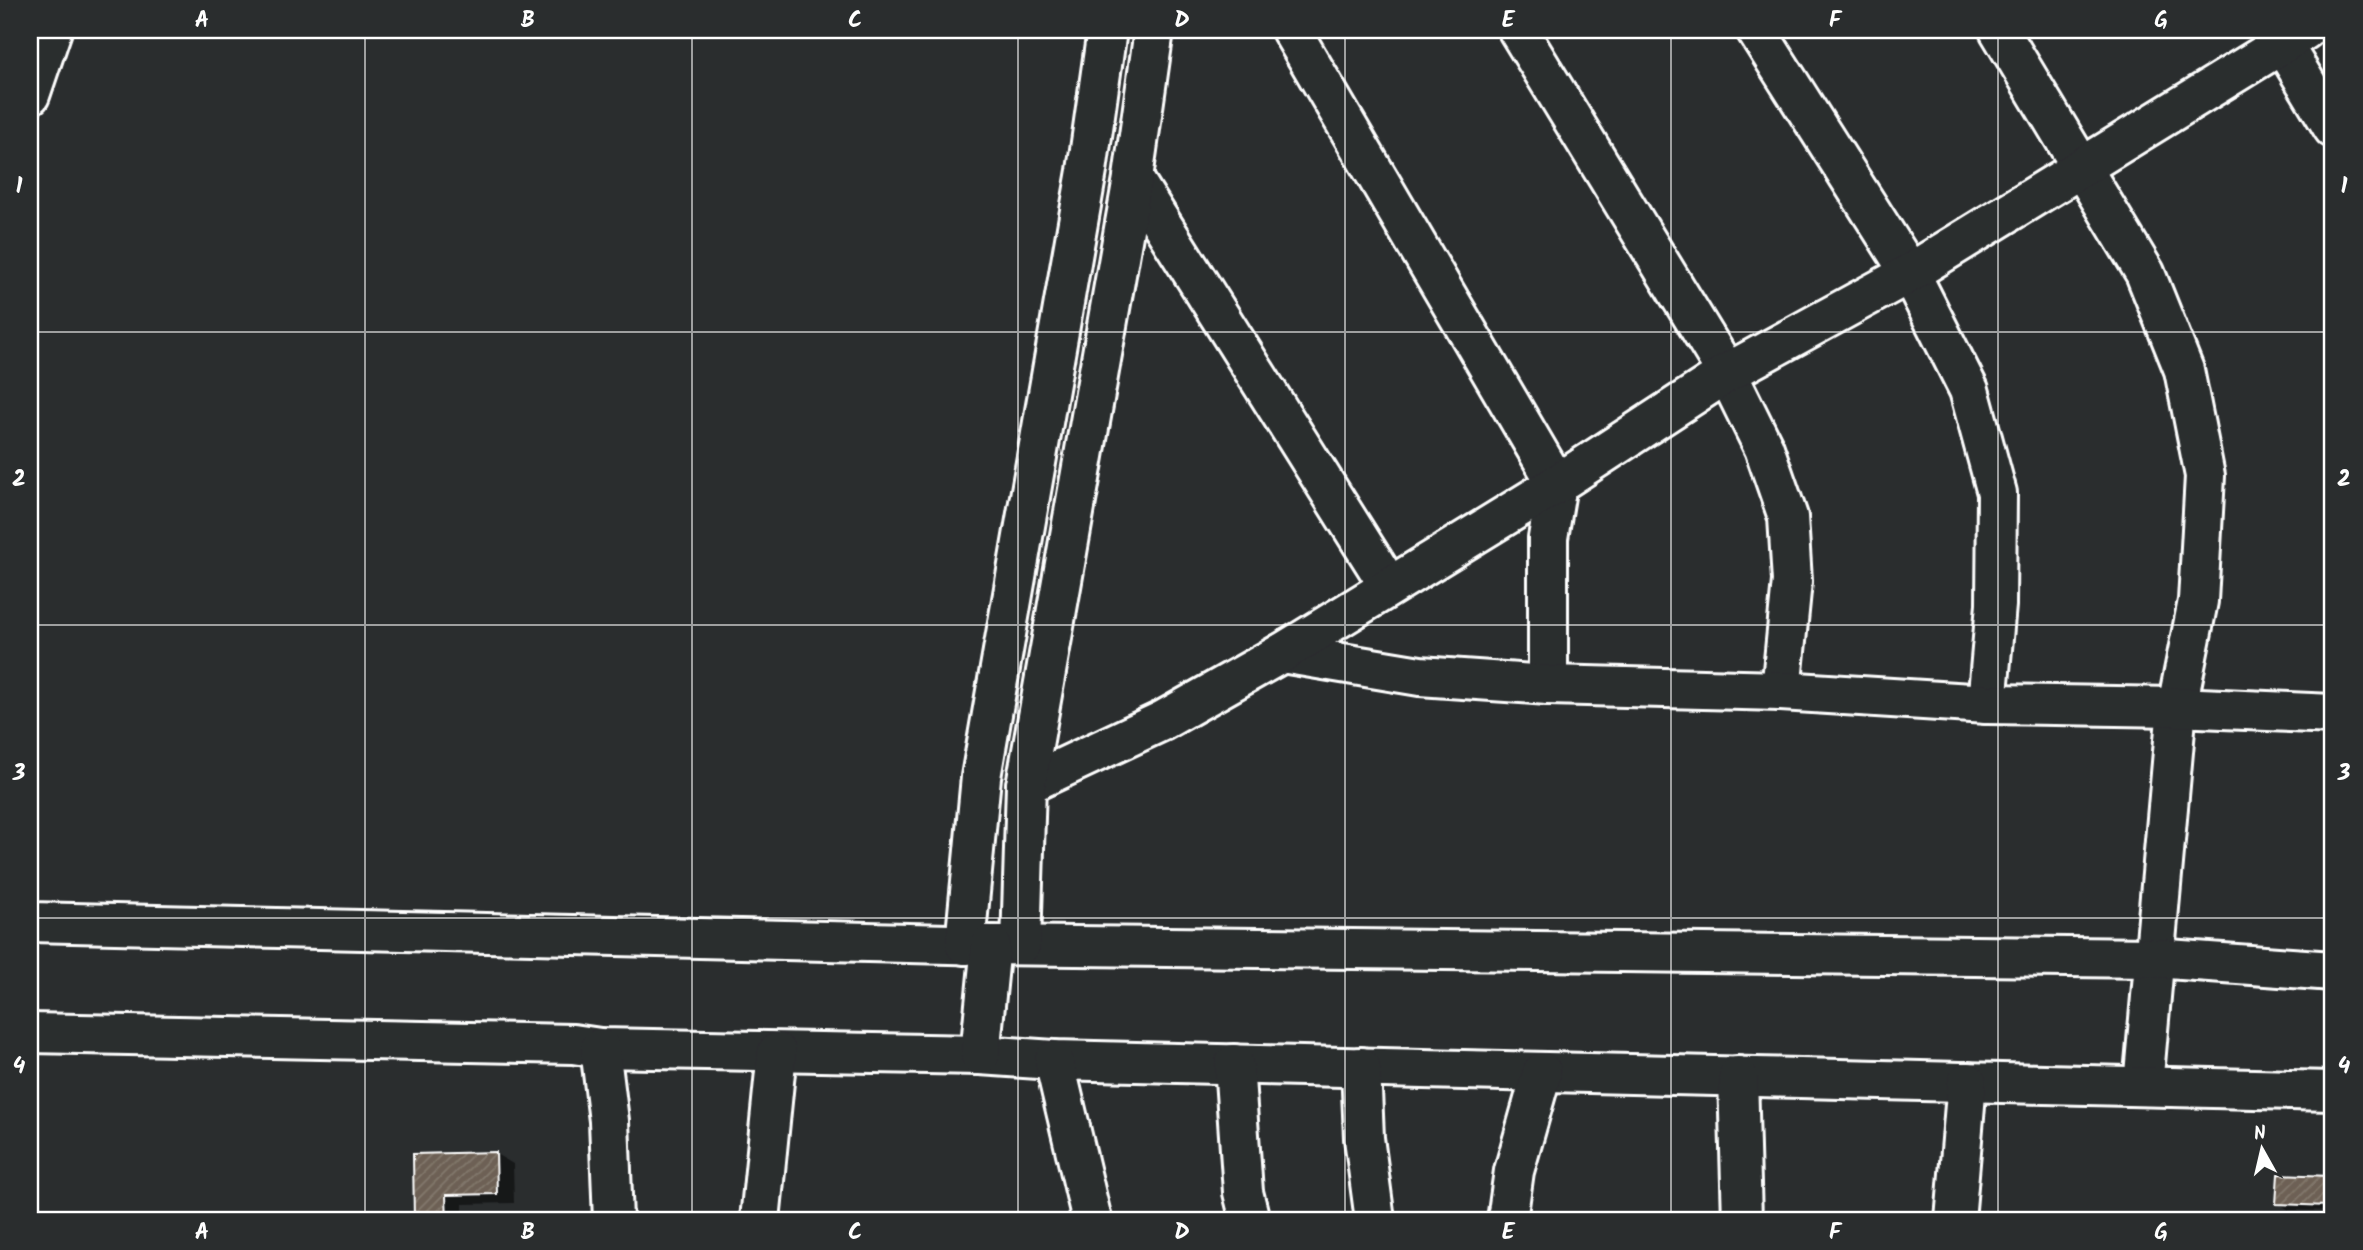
<svg xmlns="http://www.w3.org/2000/svg" width="2363" height="1250" font-family="Kalam,sans-serif">
<defs>
<pattern id="building-hatch" width="6" height="6" patternUnits="userSpaceOnUse" patternTransform="scale(1.75)"><rect width="6" height="6" fill="#6d6154"/><path d="M-1 1l2-2M0 6l6-6M5 7l2-2" fill="none" stroke="#83796e"/></pattern>
</defs>
<rect width="100%" height="100%" fill="#2a2d2e"/>
<filter id="ink" filterUnits="userSpaceOnUse"><feTurbulence type="fractalNoise" baseFrequency=".0143" numOctaves="2"/><feDisplacementMap in="SourceGraphic" scale="14" xChannelSelector="R" yChannelSelector="G"/><feConvolveMatrix kernelMatrix="1 2 1 2 8 2 1 2 1" color-interpolation-filters="sRGB"/></filter>
<g filter="url(#ink)">
<g fill="#0007">
<path d="M496 1154 513 1164 514 1203 463 1204V1220H416L415 1156Z"/>
<path d="M2329 1178 2333 1180V1211L2289 1210 2278 1203Z"/>
</g>
<g fill="url(#building-hatch)" stroke="#fff" stroke-width="2">
<path d="M496 1152 497 1194 446 1195 447 1220H414L413 1154Z"/>
<path d="M2278 1174 2330 1176 2328 1206 2276 1204Z"/>
<rect x="2271" y="1218" width="60" height="2"/>
</g>
<g fill="none" stroke-linecap="round" stroke-linejoin="round">
<defs>
<g id="minor">
<path d="M1291 30 1557 484 1548 538V685"/>
<path d="M1518 30 1727 373 1764 448 1788 517 1792 581 1781 691"/>
<path d="M1756 30 1910 273 1969 390 1997 493 1996 605 1987 704"/>
<path d="M1999 30 2145 273 2184 370 2205 476 2198 601 2177 707 2143 1086"/>
<path d="M2274 30 2333 128"/>
<path d="M30 95 52 30"/>
<path d="M1133 178 1389 586"/>
<path d="M1282 653 1420 676 1548 685 1781 691 1987 704 2177 707 2333 714"/>
<path d="M1026 785 1162 721 1282 653 1557 484 1727 373 1910 273 2305 30"/>
<path d="M30 922 991 945 2154 958 2333 971"/>
<path d="M965 945 981 777 1087 171 1107 30"/>
<path d="M1021 945 1026 785 1133 178 1154 30"/>
<path d="M30 1033 573 1044 600 1048 980 1055 1054 1060 2333 1091"/>
<path d="M600 1048 609 1121 613 1220"/>
<path d="M980 1055 991 945"/>
<path d="M1054 1060 1092 1220"/>
<path d="M1234 1064 1243 1192 1250 1220"/>
<path d="M1361 1067 1364 1138 1375 1220"/>
<path d="M1738 1076 1742 1220"/>
<path d="M760 1220 777 1052"/>
<path d="M1507 1220 1514 1171 1542 1072"/>
<path d="M1955 1220 1967 1082"/>
</g>
</defs>
<use href="#minor" stroke="#fff" stroke-width="44"/>
<use href="#minor" stroke="#2a2d2e" stroke-width="38"/>
</g>
</g>
<path fill="none" stroke="#fff" stroke-width="2" stroke-opacity="0.55" d="M365 30V1220M692 30V1220M1018 30V1220M1345 30V1220M1671 30V1220M1998 30V1220M30 332H2333M30 625H2333M30 918H2333"/>
<rect width="2363" height="1250" fill="none" stroke="#2a2d2e" stroke-width="77"/>
<g transform="translate(2262 1149) rotate(352)" stroke="#2a2d2e" stroke-width="5" paint-order="stroke">
<path d="M0-5L12 26L0 18L-12 26Z" fill="#ffffff"/>
<text y="-10" font-size="19" font-weight="bold" text-anchor="middle" fill="#ffffff">N</text>
</g>
<rect x="38" y="38" width="2286" height="1174" fill="none" stroke="#fff" stroke-width="2.5"/>
<g font-size="23" text-anchor="middle" font-weight="bold" fill="#fff">
<text x="202" y="27">A</text>
<text x="528" y="27">B</text>
<text x="855" y="27">C</text>
<text x="1182" y="27">D</text>
<text x="1508" y="27">E</text>
<text x="1835" y="27">F</text>
<text x="2161" y="27">G</text>
<text x="19" y="193">1</text>
<text x="2344" y="193">1</text>
<text x="19" y="486">2</text>
<text x="2344" y="486">2</text>
<text x="19" y="780">3</text>
<text x="2344" y="780">3</text>
<text x="19" y="1073">4</text>
<text x="2344" y="1073">4</text>
<text x="202" y="1239">A</text>
<text x="528" y="1239">B</text>
<text x="855" y="1239">C</text>
<text x="1182" y="1239">D</text>
<text x="1508" y="1239">E</text>
<text x="1835" y="1239">F</text>
<text x="2161" y="1239">G</text>
</g>
</svg>
